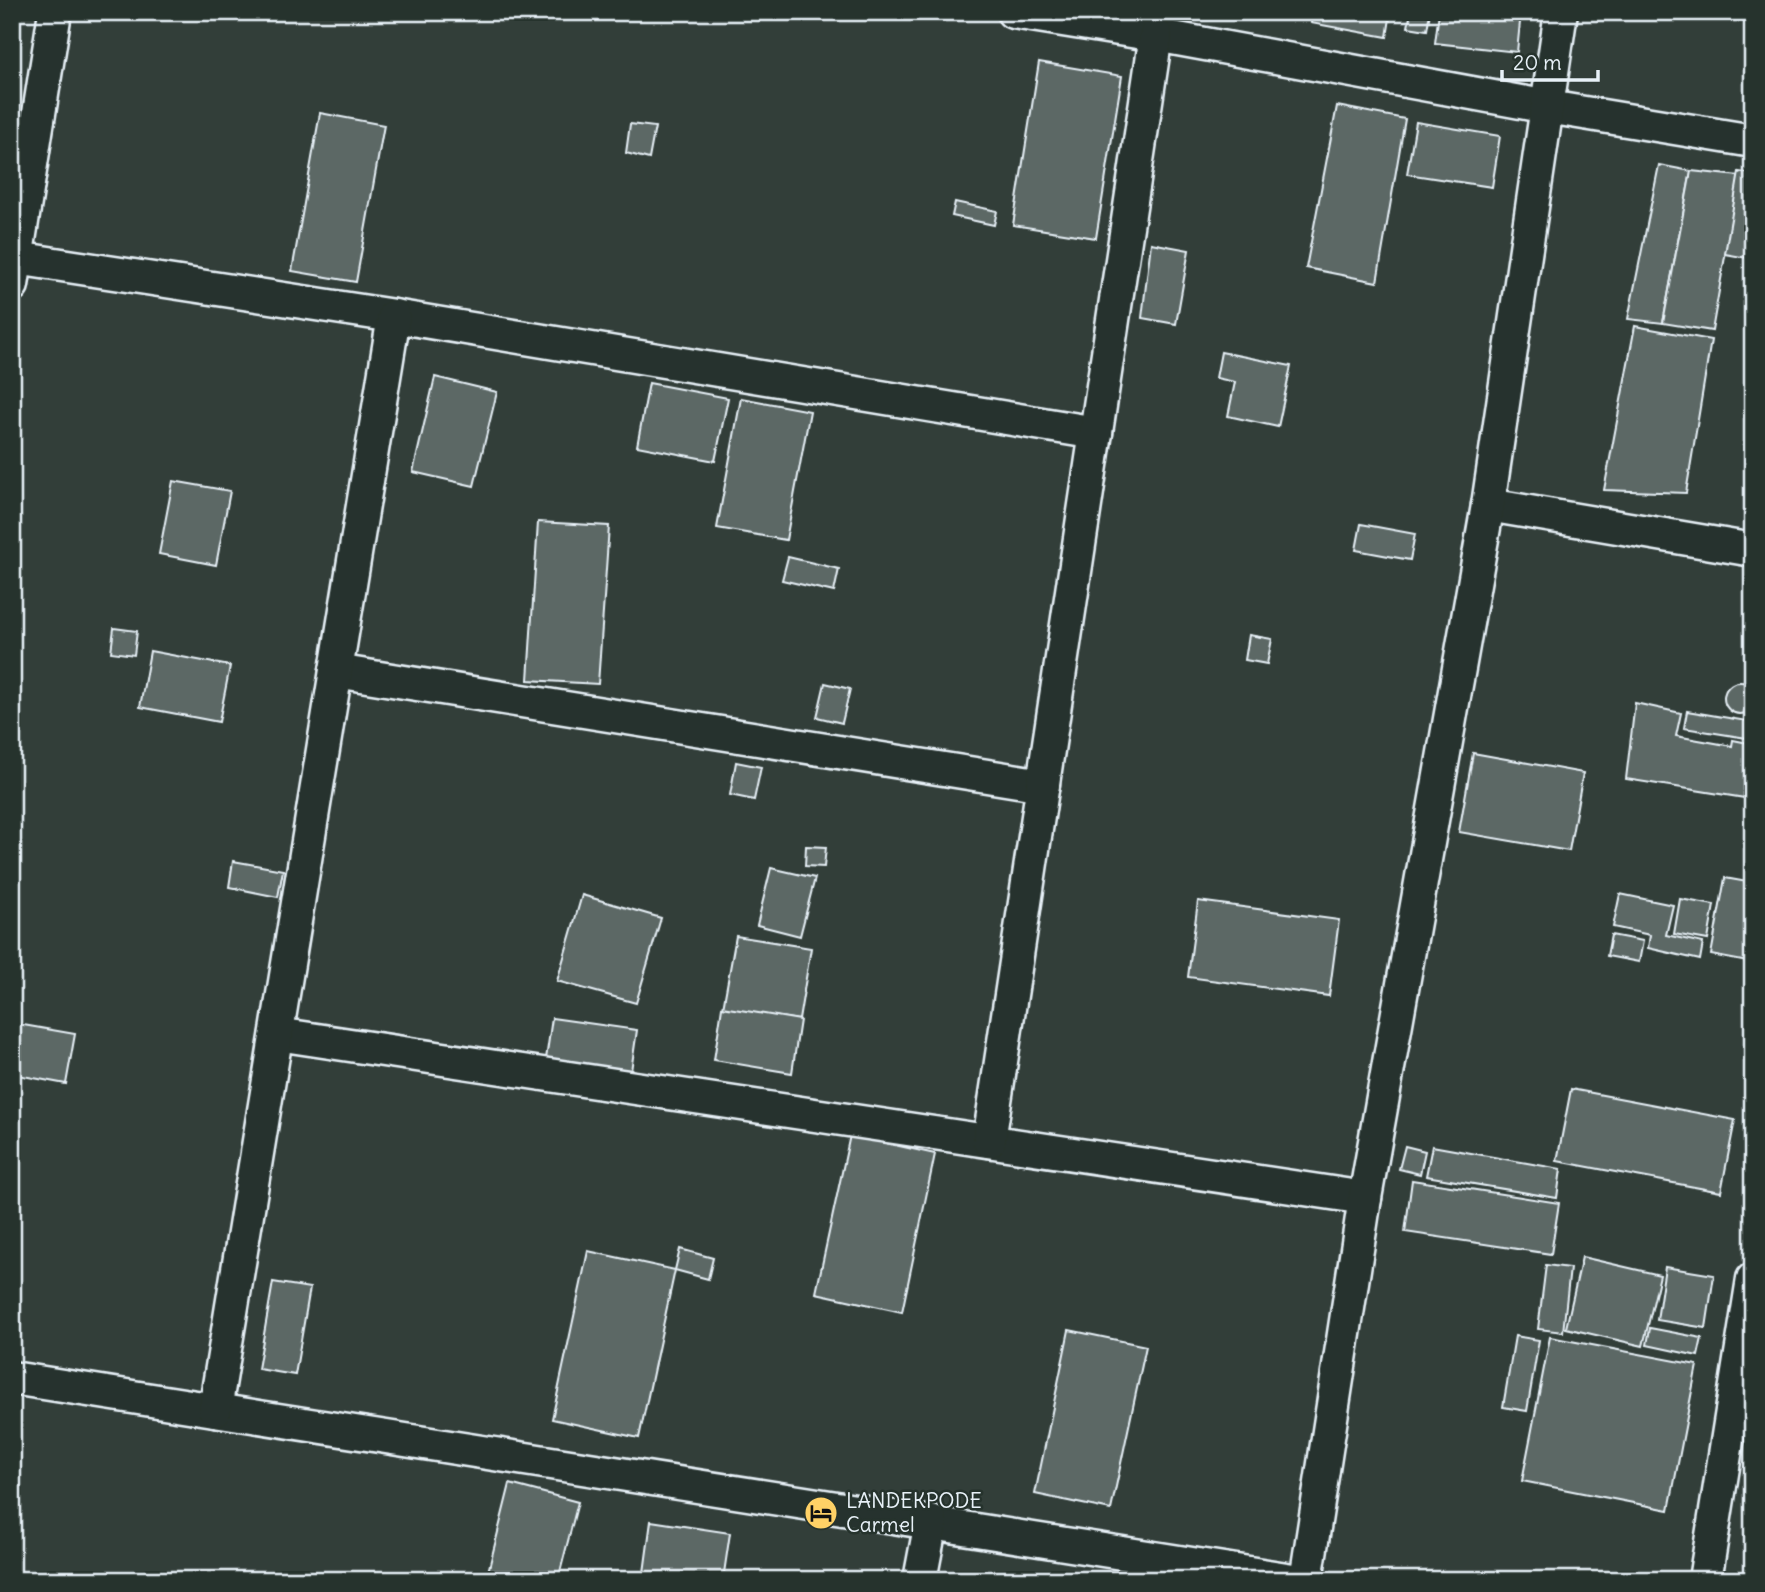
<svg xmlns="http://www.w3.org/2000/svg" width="1765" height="1592" font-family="Delius,sans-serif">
<rect width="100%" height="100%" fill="#323e39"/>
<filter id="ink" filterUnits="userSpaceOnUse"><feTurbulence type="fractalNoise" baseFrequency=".0143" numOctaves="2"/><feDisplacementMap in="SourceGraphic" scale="14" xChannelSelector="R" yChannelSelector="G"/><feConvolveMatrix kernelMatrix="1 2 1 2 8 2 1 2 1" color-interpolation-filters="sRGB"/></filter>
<g filter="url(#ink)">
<g fill="#5c6865" stroke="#e8f1f8" stroke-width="2">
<path d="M1312 12H1391L1387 37 1311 23Z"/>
<path d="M1411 12H1430L1427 30 1408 27Z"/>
<path d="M1439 12H1521L1517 52 1435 43Z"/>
<path d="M1039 62 1122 76 1096 238 1013 225Z"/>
<path d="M1337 106 1405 119 1377 282 1306 268Z"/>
<path d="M320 113 384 125 356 282 292 271Z"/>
<path d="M1416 122 1500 136 1492 187 1407 174Z"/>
<path d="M630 124 655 127 649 159 626 153Z"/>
<path d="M1659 165 1691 171 1663 323 1628 319Z"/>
<path d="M1691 171 1739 176 1712 331 1663 323Z"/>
<path d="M1739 172 1753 174V259L1725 254Z"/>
<path d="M955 202 997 211 994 225 952 216Z"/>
<path d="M1151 243 1189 250 1176 324 1142 318Z"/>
<path d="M1635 326 1711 340 1686 493 1604 490Z"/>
<path d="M1221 352 1291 366 1278 427 1228 416 1235 382 1216 378Z"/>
<path d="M435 377 497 392 474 486 413 472Z"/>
<path d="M649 383 728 398 715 461 637 446Z"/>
<path d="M741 398 810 411 786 540 717 528Z"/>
<path d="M173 481 230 491 216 565 159 554Z"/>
<path d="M538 522 609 526 598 684 528 680Z"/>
<path d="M1361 524 1415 534 1410 560 1356 550Z"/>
<path d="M788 557 839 569 834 592 782 580Z"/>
<path d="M114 628 137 631 134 655 111 652Z"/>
<path d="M1249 635 1272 639 1267 664 1245 660Z"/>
<path d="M150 651 230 666 219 722 140 707Z"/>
<circle cx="1740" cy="698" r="16"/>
<path d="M825 683 850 689 842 723 817 717Z"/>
<path d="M1635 703 1681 713 1676 736 1732 746 1733 740 1753 744 1751 799 1626 779Z"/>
<path d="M1687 711 1753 722V739L1684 728Z"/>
<path d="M1473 753 1583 773 1569 851 1459 832Z"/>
<path d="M736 762 761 767 754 800 730 795Z"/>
<path d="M806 846 826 847 824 867 805 866Z"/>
<path d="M233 861 283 870 278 897 229 887Z"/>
<path d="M771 868 815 878 800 936 757 925Z"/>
<path d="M1725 878 1753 883V963L1711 955Z"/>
<path d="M1620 894 1673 905 1666 935 1703 943 1700 960 1648 948 1650 935 1613 927Z"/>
<path d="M582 895 661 918 636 1003 557 981Z"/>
<path d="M1680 899 1714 905 1708 940 1674 934Z"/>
<path d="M1198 901 1339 920 1329 996 1188 977Z"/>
<path d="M1611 935 1643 941 1639 962 1607 956Z"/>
<path d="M736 936 811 948 799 1020 723 1008Z"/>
<path d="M722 1007 800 1020 792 1073 714 1060Z"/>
<path d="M552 1018 637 1030 631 1071 546 1059Z"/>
<path d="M12 1023 75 1034 66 1084 12 1074Z"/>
<path d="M1571 1089 1735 1120 1721 1192 1557 1161Z"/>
<path d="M850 1135 935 1154 902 1312 816 1293Z"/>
<path d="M1405 1146 1425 1151 1420 1174 1399 1169Z"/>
<path d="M1432 1146 1561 1169 1557 1198 1426 1176Z"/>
<path d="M1412 1180 1559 1203 1551 1254 1405 1232Z"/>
<path d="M680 1249 713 1258 708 1279 675 1270Z"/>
<path d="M588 1251 675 1270 639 1438 552 1419Z"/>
<path d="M1582 1257 1660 1275 1643 1346 1566 1328Z"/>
<path d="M1546 1265 1570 1268 1563 1332 1538 1329Z"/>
<path d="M1665 1267 1714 1275 1706 1328 1657 1320Z"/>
<path d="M273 1282 310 1288 295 1375 258 1369Z"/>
<path d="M1650 1328 1702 1338 1698 1356 1647 1345Z"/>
<path d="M1069 1330 1146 1346 1111 1510 1035 1494Z"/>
<path d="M1515 1336 1539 1340 1527 1411 1503 1407Z"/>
<path d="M1550 1337 1697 1365 1669 1510 1522 1481Z"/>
<path d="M510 1484 578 1502 558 1580H486Z"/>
<path d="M651 1521 730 1533 723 1580H643Z"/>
</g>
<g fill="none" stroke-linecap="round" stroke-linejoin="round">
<defs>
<g id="minor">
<path d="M1013 12 1156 35 1548 107 1753 141"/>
<path d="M16 258 394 316 1096 433"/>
<path d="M12 285 55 12"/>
<path d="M1488 505 1753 550"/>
<path d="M336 671 1043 785"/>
<path d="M277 1034 1365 1198"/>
<path d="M989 1141 1156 35"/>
<path d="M12 1378 1293 1580"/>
<path d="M215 1410 394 316"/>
<path d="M920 1580 931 1522"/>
<path d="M1306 1580 1365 1198 1488 505 1561 12"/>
<path d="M1705 1580 1753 1279"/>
</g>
</defs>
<use href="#minor" stroke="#e8f1f8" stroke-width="37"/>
<use href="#minor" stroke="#26332d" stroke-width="32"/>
</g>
</g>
<defs>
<symbol id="hotel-disc" viewBox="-11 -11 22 22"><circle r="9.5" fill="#ffd166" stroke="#26332d"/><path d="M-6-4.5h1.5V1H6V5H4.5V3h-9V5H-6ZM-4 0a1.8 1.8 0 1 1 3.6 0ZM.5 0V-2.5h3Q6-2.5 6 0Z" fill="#111"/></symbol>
</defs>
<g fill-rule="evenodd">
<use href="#hotel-disc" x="802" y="1494" width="38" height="38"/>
</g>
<g text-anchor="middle" stroke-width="5" stroke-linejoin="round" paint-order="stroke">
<g font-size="21" fill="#e8f1f8" stroke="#26332d" text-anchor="start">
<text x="846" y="1508">LANDEKPODE<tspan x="846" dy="24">Carmel</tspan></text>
</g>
</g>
<rect width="1765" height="1592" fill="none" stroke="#26332d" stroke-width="42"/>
<rect x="21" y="21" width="1723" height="1550" fill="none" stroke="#e8f1f8" stroke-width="2.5" filter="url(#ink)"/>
<path d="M1502 70v10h96v-10" fill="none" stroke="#e8f1f8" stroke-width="3.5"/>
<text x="1513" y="70" font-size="21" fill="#e8f1f8" stroke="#26332d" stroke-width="5" paint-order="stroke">20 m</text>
</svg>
